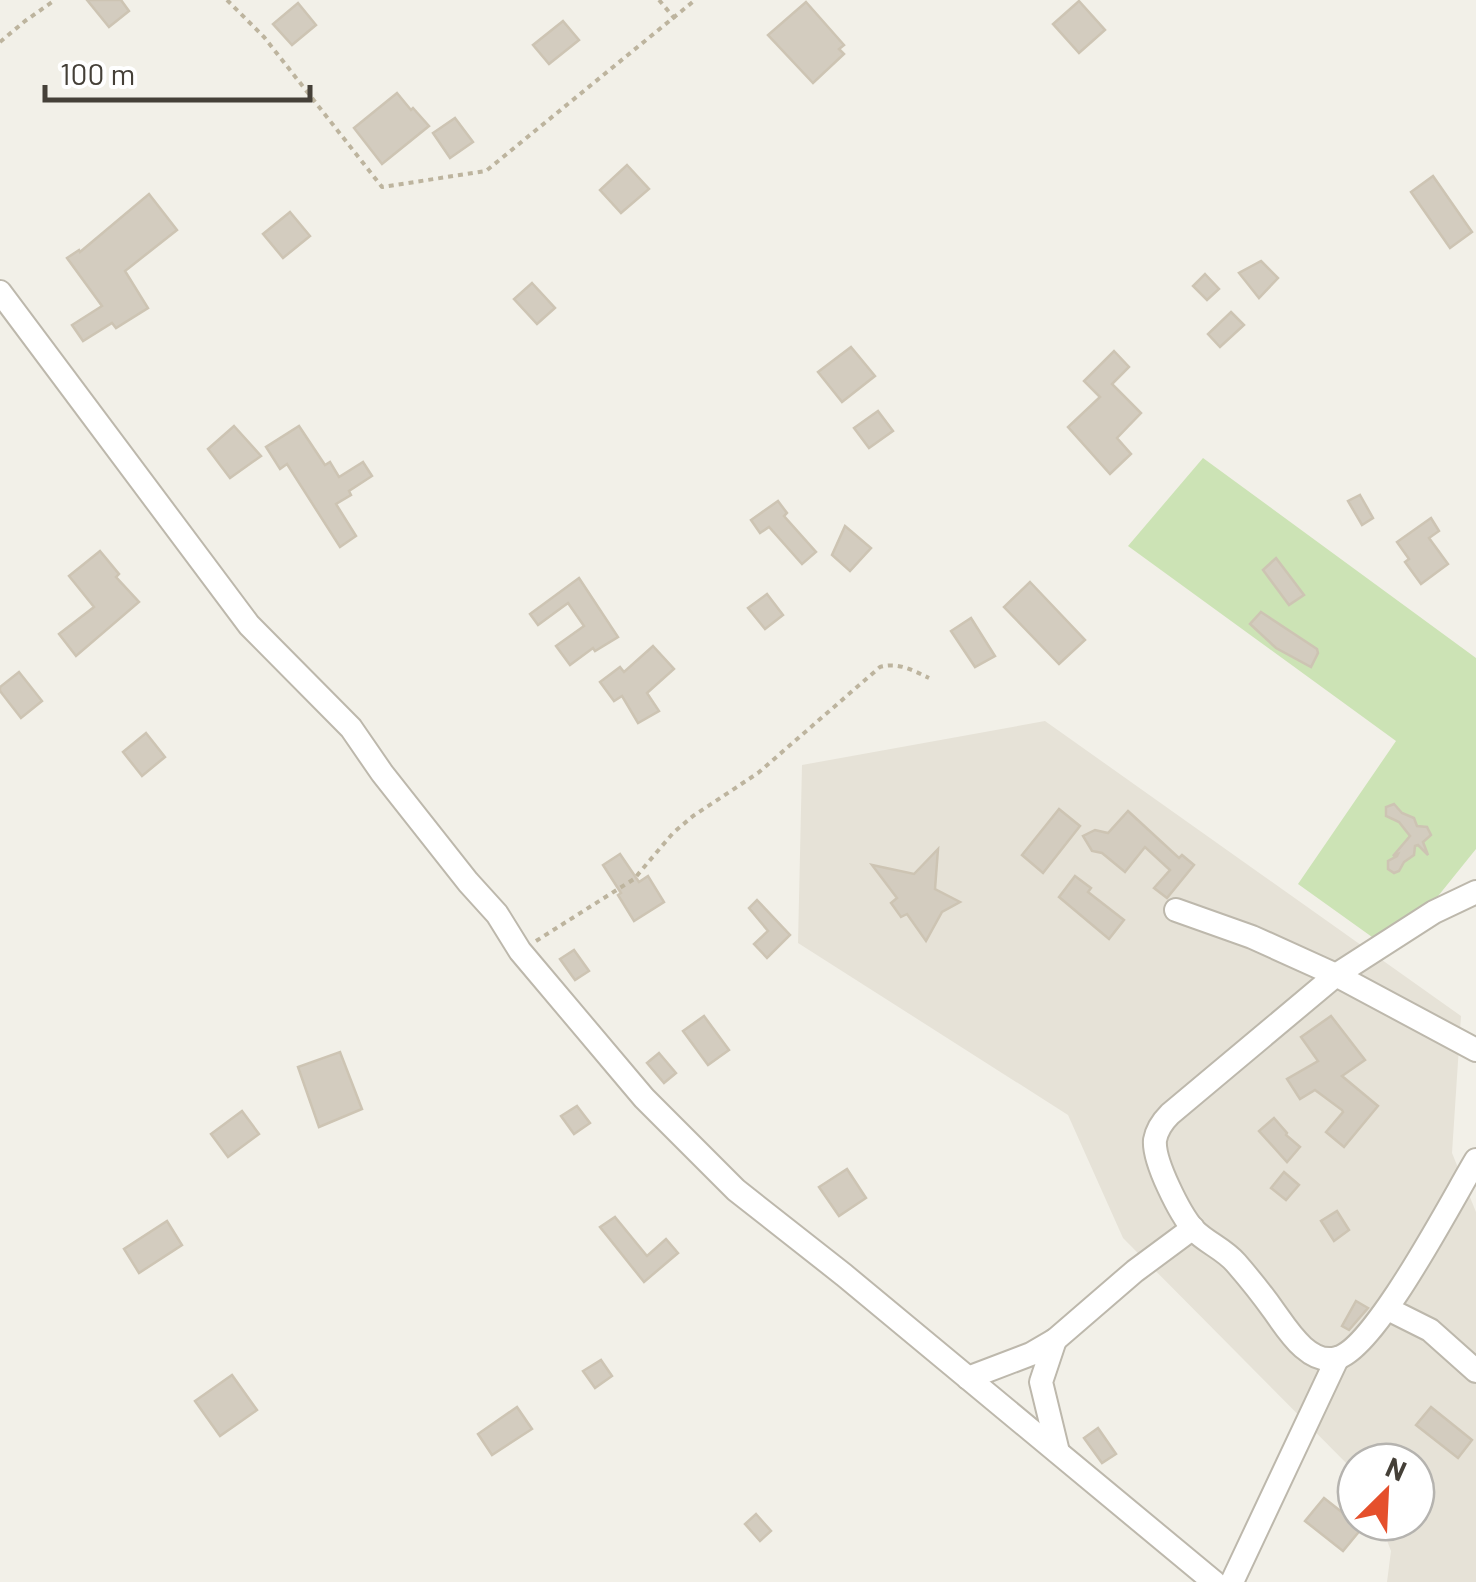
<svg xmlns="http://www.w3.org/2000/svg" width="1476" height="1582" font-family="Barlow,sans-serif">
<rect width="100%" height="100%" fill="#f2f0e8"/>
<path fill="#e6e2d7" d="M1045 721 1461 1016 1452 1153 1476 1212V1582H1387L1391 1551 1380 1522H1416V1462H1356V1473L1123 1238 1068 1115 798 943 802 765Z"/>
<path fill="#cce3b5" d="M1203 458 1476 658V849L1393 952 1298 884 1396 741 1128 546Z"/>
<g fill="#d3ccbf" stroke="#cdc4b3" stroke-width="2.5">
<path d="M87 0H121L129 11 109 27Z"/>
<path d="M1079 1 1105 30 1079 53 1053 24Z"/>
<path d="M806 2 844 45 839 49 844 54 813 83 768 35Z"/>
<path d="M298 3 316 25 292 45 273 24Z"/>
<path d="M563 21 579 40 549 64 533 45Z"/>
<path d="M397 93 411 110 413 108 429 126 382 164 354 128Z"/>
<path d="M455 118 473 142 450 158 433 133Z"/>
<path d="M627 165 649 189 621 213 600 190Z"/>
<path d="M1433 176 1472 232 1450 248 1411 192Z"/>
<path d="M149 194 177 230 125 271 148 308 116 328 112 323 83 341 72 325 102 306 67 258 79 250 80 252Z"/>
<path d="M290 212 310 236 283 258 263 234Z"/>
<path d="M1261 261 1278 278 1259 298 1239 273Z"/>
<path d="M1205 274 1219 289 1207 300 1193 286Z"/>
<path d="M532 283 555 308 537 324 514 299Z"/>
<path d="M1231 312 1244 325 1220 347 1208 334Z"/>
<path d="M851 347 875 376 842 402 818 372Z"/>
<path d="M1114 351 1129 367 1112 384 1141 413 1117 438 1131 454 1110 474 1068 427 1100 397 1084 381Z"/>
<path d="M878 411 893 431 869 448 854 428Z"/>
<path d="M234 426 261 456 230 478 208 449Z"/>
<path d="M299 426 325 465 330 462 339 477 363 462 372 476 349 491 351 495 336 504 356 536 340 547 287 464 280 469 266 447Z"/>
<path d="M1360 495 1373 518 1362 525 1348 501Z"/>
<path d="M778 501 787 513 784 516 816 552 802 564 769 527 760 533 751 520Z"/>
<path d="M1431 518 1439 531 1429 538 1448 564 1421 584 1405 562 1409 559 1397 542Z"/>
<path d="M845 526 871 548 850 571 832 555Z"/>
<path d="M100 551 119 574 116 577 139 602 76 656 59 634 94 607 69 576Z"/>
<path d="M1276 558 1304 595 1289 605 1263 570Z"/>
<path d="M579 578 618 637 595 651 593 648 570 665 556 646 584 626 568 603 538 625 530 614Z"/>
<path d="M1030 582 1085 640 1059 664 1004 607Z"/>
<path d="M767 594 783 615 765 629 748 608Z"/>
<path d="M1261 612 1317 649 1318 653 1311 667 1276 648 1250 624Z"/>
<path d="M971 618 995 656 975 667 951 631Z"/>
<path d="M653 646 674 669 647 693 659 711 638 723 622 696 614 701 600 682 620 667 624 672Z"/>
<path d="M19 672 42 701 21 718 0 691V687Z"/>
<path d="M146 733 165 757 142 776 123 752Z"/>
<path d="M1394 804 1402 813 1414 818 1417 826 1427 827 1431 835 1423 842 1428 855 1418 845 1415 846 1414 855 1404 862 1399 871 1394 873 1388 869V861L1397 856 1398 854 1393 856 1410 836 1399 822 1386 816V807Z"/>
<path d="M1059 809 1080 826 1043 873 1022 855Z"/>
<path d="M1128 811 1179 858 1182 855 1194 865 1167 898 1154 888 1170 870 1145 847 1125 872 1102 853 1092 851 1083 836 1095 830 1108 833Z"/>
<path d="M938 849 935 889 960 902 942 912 926 941 907 914 901 917 891 903 897 898 872 865 914 874Z"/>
<path d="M620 854 639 882 648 876 664 902 634 921 618 895 621 893 603 865Z"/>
<path d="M1075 876 1091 888 1088 892 1124 920 1109 939 1059 897Z"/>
<path d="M757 900 790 935 767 958 754 944 768 931 749 908Z"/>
<path d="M574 950 589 971 575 980 560 959Z"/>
<path d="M704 1016 729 1050 708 1065 683 1031Z"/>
<path d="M1331 1016 1365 1060 1342 1076 1378 1106 1344 1147 1326 1132 1343 1112 1342 1110 1315 1090 1300 1099 1287 1079 1318 1061 1301 1037Z"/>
<path d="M340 1052 362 1109 319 1127 298 1067Z"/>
<path d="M659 1053 676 1073 664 1083 647 1063Z"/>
<path d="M577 1106 590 1123 574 1134 561 1116Z"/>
<path d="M242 1111 259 1134 228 1157 211 1134Z"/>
<path d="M1274 1118 1287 1133 1286 1135 1300 1147 1287 1162 1259 1131Z"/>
<path d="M847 1169 866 1198 839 1216 819 1187Z"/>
<path d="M1284 1172 1299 1185 1286 1200 1271 1188Z"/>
<path d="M1337 1211 1349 1230 1334 1241 1321 1221Z"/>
<path d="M615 1217 647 1256 666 1239 678 1253 644 1282 600 1227Z"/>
<path d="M167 1221 182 1245 139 1273 124 1249Z"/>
<path d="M1356 1301 1368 1308 1349 1330 1342 1326Z"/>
<path d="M601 1360 612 1376 595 1388 583 1371Z"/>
<path d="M232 1375 257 1410 220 1436 195 1401Z"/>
<path d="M517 1407 532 1429 492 1455 478 1434Z"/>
<path d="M1431 1407 1472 1440 1458 1458 1416 1425Z"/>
<path d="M1098 1428 1116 1454 1102 1463 1084 1438Z"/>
<path d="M1324 1498 1362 1528 1343 1551 1305 1521Z"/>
<path d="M756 1514 771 1531 760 1541 745 1524Z"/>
</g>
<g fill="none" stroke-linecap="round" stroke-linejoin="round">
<defs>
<g id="minor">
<path d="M0 292 249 625 351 728 382 773 468 882 497 914 520 951 644 1098 736 1190 844 1275 1214 1582"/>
<path d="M1476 892 1434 912 1336 975 1170 1114C1163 1121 1157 1129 1155 1140 1153 1161 1180 1214 1194 1230 1207 1243 1224 1249 1236 1263 1249 1278 1262 1294 1274 1311 1287 1329 1309 1366 1337 1358 1375 1349 1453 1198 1476 1160"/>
<path d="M1176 910 1252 937 1336 975 1476 1050"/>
<path d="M1388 1309 1430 1330 1476 1371"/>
<path d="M1055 1340 1041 1382 1058 1452"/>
<path d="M968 1378 1031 1354 1055 1340 1135 1271 1193 1228"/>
<path d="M1232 1582 1337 1359"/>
</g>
</defs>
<use href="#minor" stroke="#bdb8ac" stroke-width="26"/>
<g stroke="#bdb49e" stroke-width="4" stroke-dasharray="5 5" stroke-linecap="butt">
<path d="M227 0 264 37 382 187 486 171 695 0"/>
<path d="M659 0 675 19"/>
<path d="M0 42 25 21 55 0"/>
<path d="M536 941 634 879 673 833 693 816 758 773 880 667C899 662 912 670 929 678"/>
</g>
<use href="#minor" stroke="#fff" stroke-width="22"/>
</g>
<g transform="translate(1386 1492) rotate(24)"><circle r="48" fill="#ffffff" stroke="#b5b3af" stroke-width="2.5"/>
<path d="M0-8L18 38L0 25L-18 38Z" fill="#e5502c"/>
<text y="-15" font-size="28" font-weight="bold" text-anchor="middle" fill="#454038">N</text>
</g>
<path d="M45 85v15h265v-15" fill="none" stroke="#454038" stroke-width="5"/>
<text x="60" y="85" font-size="30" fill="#454038" stroke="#ffffff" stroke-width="8" paint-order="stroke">100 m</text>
</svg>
